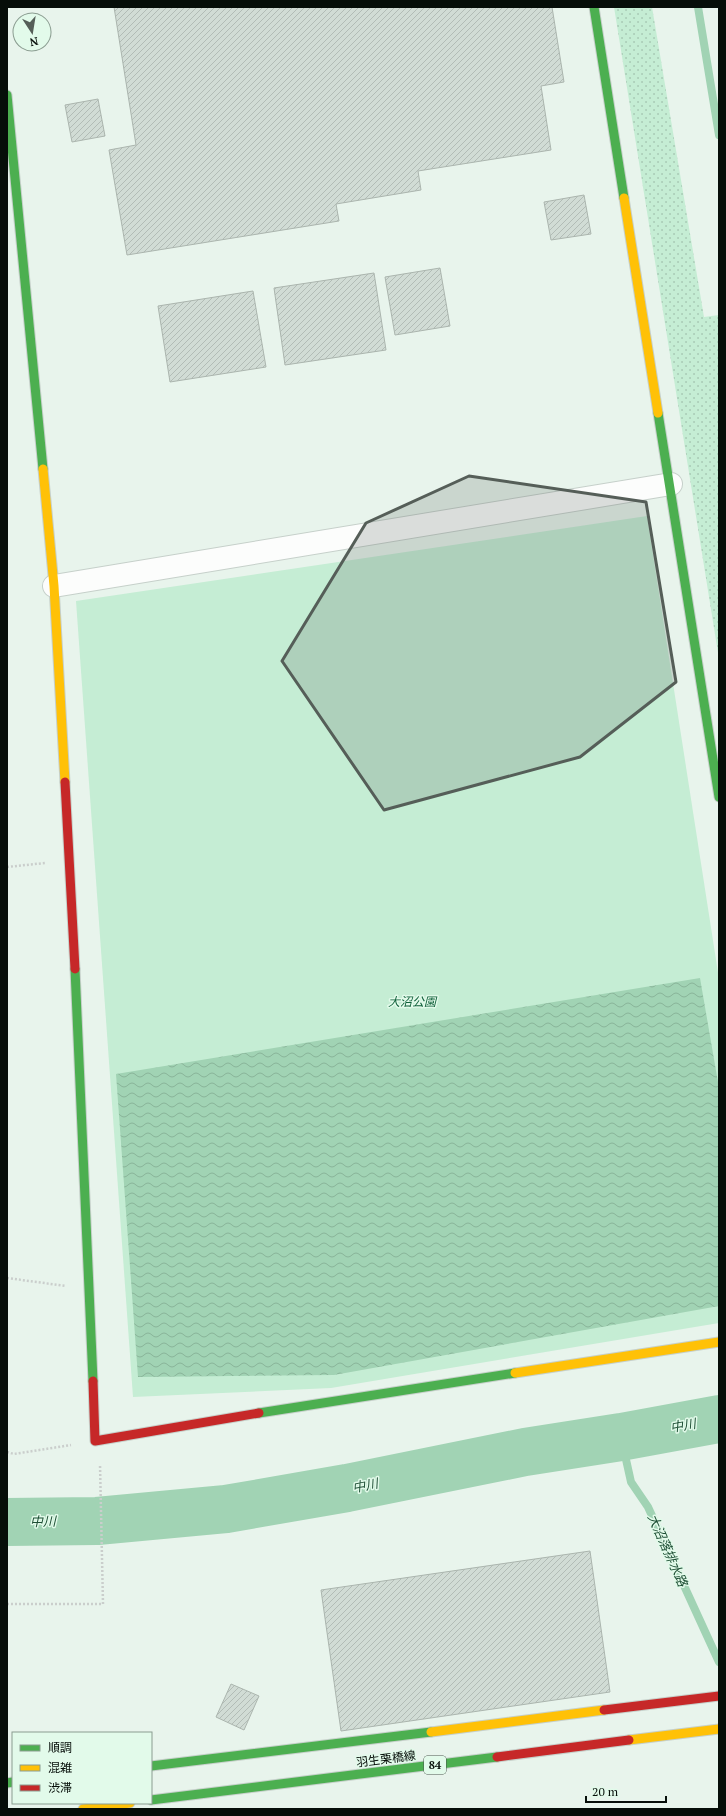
<svg xmlns="http://www.w3.org/2000/svg" width="726" height="1816" font-family="'PT Serif','Noto Sans JP',serif">
<defs>
<pattern id="grass-dots" width="8" height="8" patternUnits="userSpaceOnUse"><rect width="8" height="8" fill="#c5edd4"/><path d="M2 2h.1M6 6h.1" fill="none" stroke="#a8cab5" stroke-width="1.8" stroke-linecap="round"/></pattern>
<pattern id="water-waves" width="16" height="10" patternUnits="userSpaceOnUse"><rect width="16" height="10" fill="#a1d3b4"/><path d="M0 5q4-4 8 0t8 0" fill="none" stroke="#89b499"/></pattern>
<pattern id="building-hatch" width="6" height="6" patternUnits="userSpaceOnUse"><rect width="6" height="6" fill="#d1dcd5"/><path d="M-1 1l2-2M0 6l6-6M5 7l2-2" fill="none" stroke="#b2bcb6"/></pattern>
</defs>
<rect width="100%" height="100%" fill="#e8f4ec"/>
<path fill="url(#grass-dots)" d="M614 7H652L704 317 719 315V659Z"/>
<path fill="#c5edd4" d="M647 516 719 979V1323L331 1388 133 1397 76 601Z"/>
<path fill="url(#water-waves)" d="M700 978 719 1088V1306L334 1375 138 1377 116 1074Z"/>
<g fill="none" stroke-linecap="round" stroke-linejoin="round">
<g stroke="#a1d3b4" stroke-width="8">
<path d="M698 7 719 135"/>
<path d="M621 1437 631 1482 648 1507 719 1662"/>
</g>
<path stroke="#a1d3b4" stroke-width="48" d="M7 1522 97 1521 226 1509 347 1488 525 1452 621 1437 719 1419"/>
</g>
<g fill="url(#building-hatch)" stroke="#abb5ae">
<path d="M114 7H552L564 82 541 86 551 150 418 171 421 190 336 204 339 221 127 255 109 150 136 145Z"/>
<path d="M98 99 105 136 72 142 65 105Z"/>
<path d="M584 195 591 234 551 240 544 202Z"/>
<path d="M440 268 450 326 395 335 385 277Z"/>
<path d="M374 273 386 350 285 365 274 288Z"/>
<path d="M253 291 266 367 170 382 158 306Z"/>
<path d="M590 1551 610 1692 341 1731 321 1590Z"/>
<path d="M231 1684 259 1696 244 1730 216 1717Z"/>
</g>
<g fill="none" stroke-linecap="round" stroke-linejoin="round">
<defs>
<path id="street" d="M54 586 671 484"/>
<g id="fast">
<path d="M594 7 624 198"/>
<path d="M7 95 43 469"/>
<path d="M658 413 719 797"/>
<path d="M75 969 93 1381"/>
<path d="M259 1413 515 1373"/>
<path d="M151 1766 431 1732"/>
<path d="M7 1783 13 1782"/>
<path d="M151 1800 497 1757"/>
</g>
<g id="slow">
<path d="M624 198 658 413"/>
<path d="M43 469 54 586 65 782"/>
<path d="M515 1373 719 1342"/>
<path d="M431 1732 604 1710"/>
<path d="M629 1740 719 1729"/>
<path d="M83 1809 130 1803"/>
</g>
<g id="jam">
<path d="M65 782 75 969"/>
<path d="M93 1381 95 1441 259 1413"/>
<path d="M604 1710 719 1696"/>
<path d="M497 1757 629 1740"/>
</g>
</defs>
<use href="#street" stroke="#c6d0ca" stroke-width="24"/>
<use href="#fast" stroke="#c6d0ca" stroke-width="11"/>
<use href="#slow" stroke="#c6d0ca" stroke-width="11"/>
<use href="#jam" stroke="#c6d0ca" stroke-width="11"/>
<g stroke="#cacecc" stroke-width="2.5" stroke-dasharray="2 2" stroke-linecap="butt">
<path d="M7 867 45 863"/>
<path d="M7 1278 66 1286"/>
<path d="M7 1452 14 1454 71 1445"/>
<path d="M7 1604H103L100 1464"/>
</g>
<use href="#street" stroke="#fcfdfc" stroke-width="22"/>
<use href="#fast" stroke="#4caf50" stroke-width="9"/>
<use href="#slow" stroke="#ffc107" stroke-width="9"/>
<use href="#jam" stroke="#c62828" stroke-width="9"/>
</g>
<path fill="#555e58" fill-opacity="0.2" stroke="#555e58" stroke-width="3" stroke-linejoin="round" d="M469 476 646 502 676 682 580 757 384 810 282 661 366 523Z"/>
<g text-anchor="middle" stroke-width="3" stroke-linejoin="round" paint-order="stroke">
<rect fill="#e2faea" stroke="#48554c" stroke-width="1" x="424" y="1756" width="22" height="18" rx="3"/>
<g font-size="11" font-weight="bold" fill="#060e09">
<text x="435" y="1769">84</text>
</g>
<g font-size="12" font-style="italic" fill="#10603a" stroke="#e2faea">
<text x="412" y="1006">大沼公園</text>
</g>
<g font-size="12" fill="#060e09" stroke="#e2faea">
<text transform="translate(386 1759) rotate(-7)" y="4">羽生栗橋線</text>
</g>
<g font-size="13" font-style="italic" fill="#1d4f34" stroke="#e2faea">
<text transform="translate(683 1425) rotate(-10)" y="5">中川</text>
<text transform="translate(365 1485) rotate(-11)" y="5">中川</text>
<text transform="translate(43 1521) rotate(-1)" y="5">中川</text>
<text transform="translate(668 1550) rotate(66)" y="5">大沼落排水路</text>
</g>
</g>
<rect width="726" height="1816" fill="none" stroke="#060e09" stroke-width="16"/>
<rect x="12" y="1732" width="140" height="72" fill="#e2faea" stroke="#8a9c90"/>
<rect x="20" y="1745" width="20" height="6" fill="#4caf50" stroke="#8a9c90"/>
<text x="48" y="1752" font-size="12" fill="#060e09">順調</text>
<rect x="20" y="1765" width="20" height="6" fill="#ffc107" stroke="#8a9c90"/>
<text x="48" y="1772" font-size="12" fill="#060e09">混雑</text>
<rect x="20" y="1785" width="20" height="6" fill="#c62828" stroke="#8a9c90"/>
<text x="48" y="1792" font-size="12" fill="#060e09">渋滞</text>
<g transform="translate(32 32) rotate(168)"><circle r="19" fill="#e2faea" stroke="#8a9c90"/>
<path d="M0-3L7 15L0 10L-7 15Z" fill="#555e58"/>
<text y="-6" font-size="11" font-weight="bold" text-anchor="middle" fill="#060e09">N</text>
</g>
<path d="M586 1796v6h80v-6" fill="none" stroke="#060e09" stroke-width="2"/>
<text x="592" y="1796" font-size="12" fill="#060e09" stroke="#e2faea" stroke-width="3" paint-order="stroke">20 m</text>
</svg>
